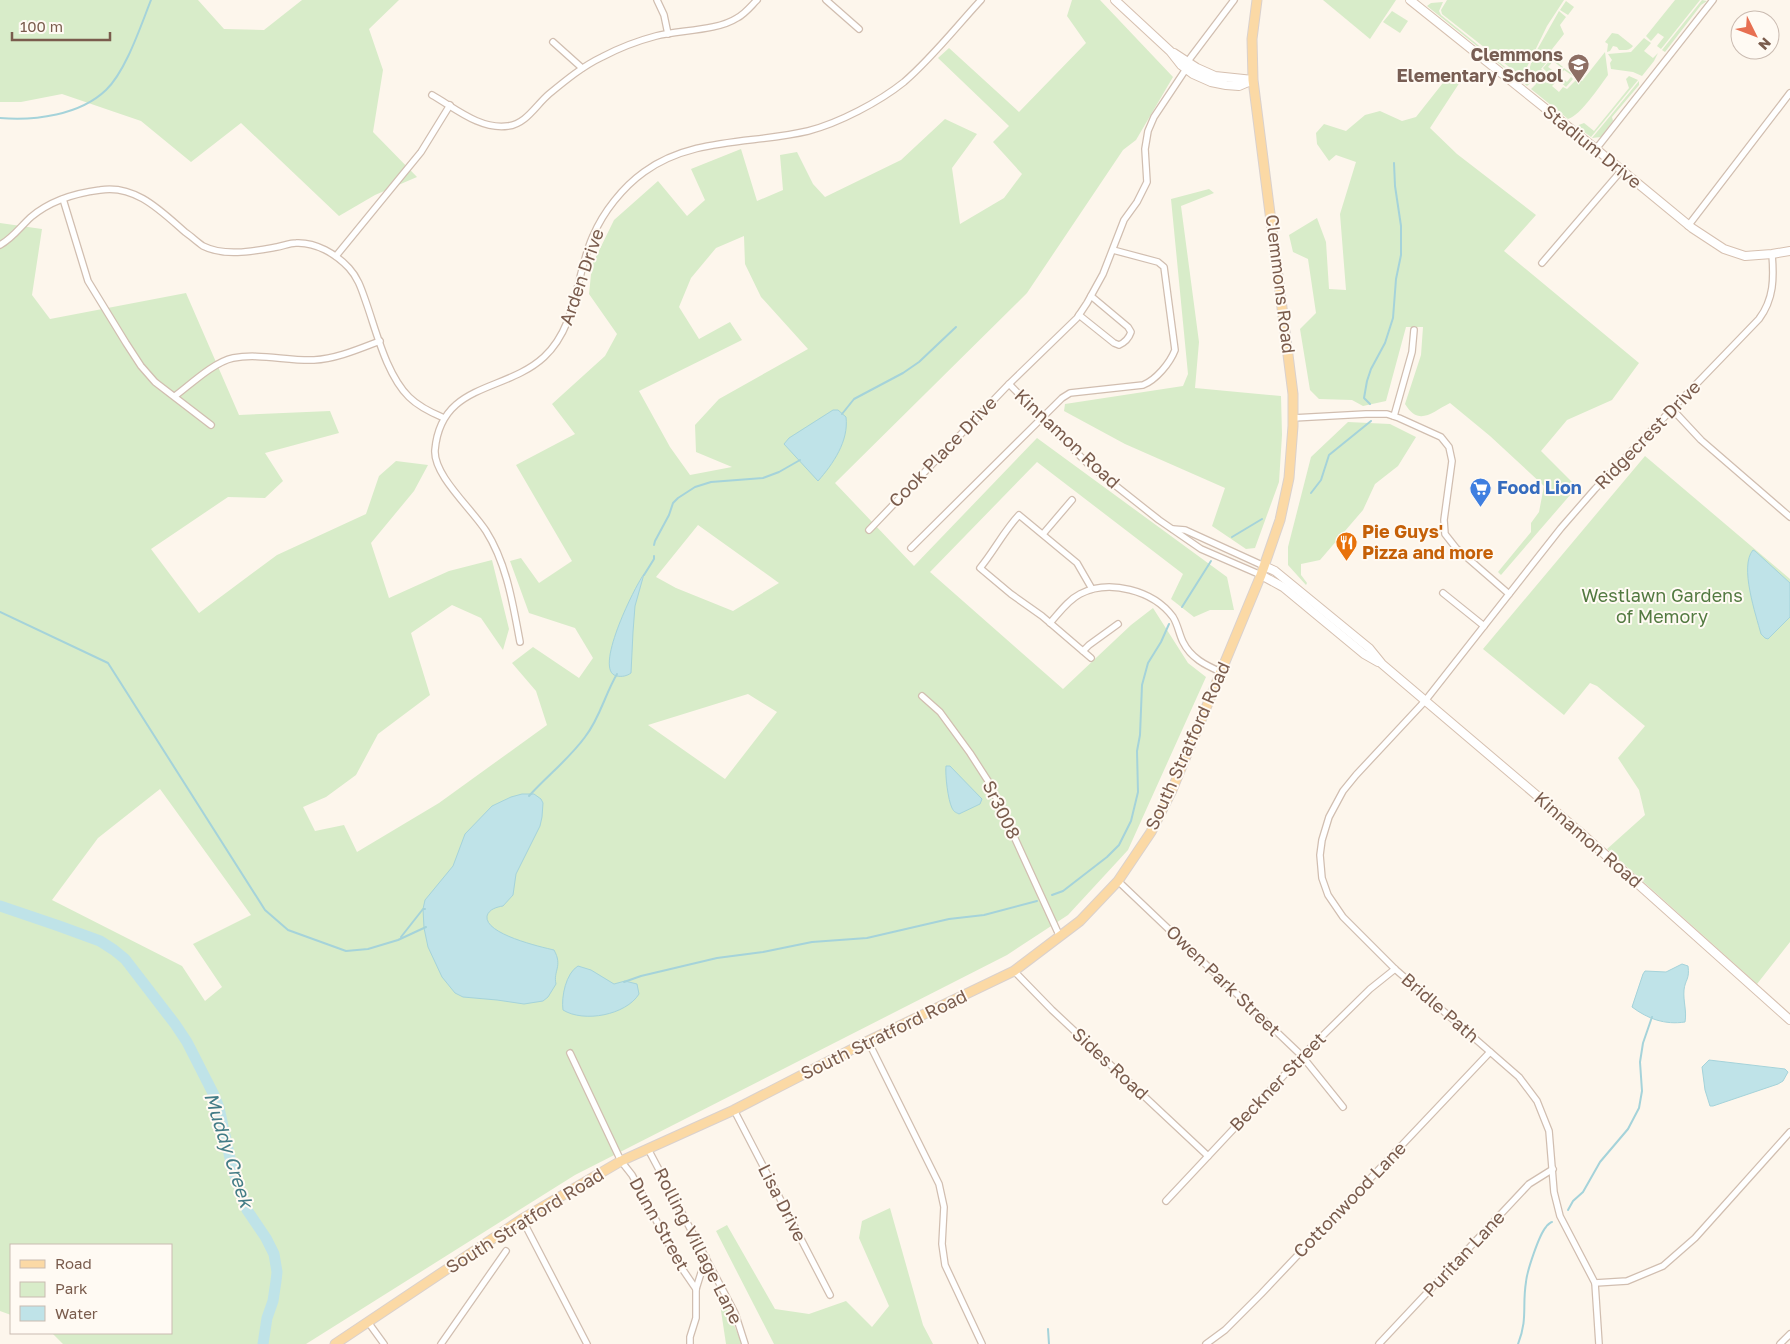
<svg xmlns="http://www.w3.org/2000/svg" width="1790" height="1344" font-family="'Golos Text',sans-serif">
<rect width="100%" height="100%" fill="#fdf6ec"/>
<g fill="#d8ecc9" fill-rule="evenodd">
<path d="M0 0H198L224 29 264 30 302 0H399L369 29 383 70 373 132 417 177 375 195 339 216 241 123 191 162 141 121 62 94 21 102H0Z"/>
<path d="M1072 0H1100L1173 77 1136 140 1123 150 1027 293 835 483 914 566 1037 438 1227 577 1234 610H1210L1194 617 1171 599 1183 574 1037 462 930 572 1063 689 1131 625 1153 608 1188 663 1206 677 1128 850 1068 915 1007 955 575 1175 306 1344H63L52 1333H171V1245H11V1315L0 1311V223L42 229 32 295 50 319 186 293 239 415 330 411 339 433 265 453 283 481 265 498 228 497 151 549 199 613 277 555 366 514 379 476 396 461 428 465 414 491 371 543 389 598 449 571 492 560 509 629 503 650 481 618 452 605 411 633 430 695 378 734 356 775 326 797 303 807 315 831 344 825 357 852 439 803 547 725 536 691 512 663 533 647 579 678 593 658 575 628 529 613 510 561 521 558 539 583 572 561 516 465 575 434 552 404 605 356 617 334 589 294 592 265 614 220 658 181 687 216 705 200 691 169 741 149 757 201 783 190 780 155 797 152 813 184 825 197 901 160 945 119 977 134 952 168 960 224 1004 198 1022 174 993 142 1009 126 938 58 949 48 1019 112 1086 43 1067 16ZM744 236 745 264 761 297 808 349 719 399 695 425 696 452 732 467 690 475 670 447 639 391 742 340 730 322 699 339 679 307 691 278 716 248ZM698 525 779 583 733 611 676 588 656 577ZM748 694 777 712 725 779 648 725ZM160 789 251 915 193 944 222 987 205 1001 182 966 52 900 98 838Z"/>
<path d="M1323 0H1396L1370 39Z"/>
<path d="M1447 0H1564L1547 26 1526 69 1518 74 1442 14 1441 10Z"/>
<path d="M1675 0H1700L1661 49 1657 46 1664 37 1658 33 1651 41 1646 36Z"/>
<path d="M1702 0 1707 1 1701 5 1665 52 1662 50Z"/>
<path d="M1566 1 1574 7 1568 15 1560 10Z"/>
<path d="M1443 2 1439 11 1441 15 1515 75 1520 77 1529 70 1533 57 1559 11 1566 17 1560 25 1564 34 1549 53 1551 57 1541 69 1544 71 1540 77 1547 83 1551 77 1543 68 1552 58 1563 67 1562 68 1553 61 1548 67 1555 72 1559 68 1562 70 1564 68 1574 75 1573 76 1564 70 1560 76 1567 82 1571 77 1573 79 1566 87 1558 80 1552 86 1559 92 1563 87 1567 89 1578 78 1582 81 1605 52 1608 75C1599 87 1581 115 1568 119L1531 89 1536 84 1533 81 1527 86 1427 6 1431 3Z"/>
<path d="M1392 11 1408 21 1400 33 1383 22Z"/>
<path d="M1612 33 1618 34 1633 46C1629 51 1625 50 1619 50L1617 47 1613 46 1610 51 1607 52 1608 44 1605 42Z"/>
<path d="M1644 38 1651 43 1644 51 1653 58 1658 53 1654 61 1642 76 1633 72 1611 69 1610 63 1612 60 1608 54 1631 52Z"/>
<path d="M1450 74 1460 82 1430 128 1457 154 1536 215 1504 251 1639 363 1612 400 1567 420 1541 451 1577 487 1501 575 1498 572 1531 532V523L1539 512 1544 486 1490 436 1450 403C1432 412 1419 427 1405 404L1421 355 1423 327H1406L1386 401 1363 406 1352 400 1319 399 1310 390 1300 329 1316 313 1308 259 1293 252 1289 235 1317 218 1326 242 1329 289 1346 290 1340 214 1356 162 1336 155 1329 161 1317 144 1316 133 1324 124 1346 131 1365 115 1380 111 1402 121 1416 117Z"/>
<path d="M1629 76 1638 80 1591 137 1576 126 1584 123 1594 131 1629 88 1626 79Z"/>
<path d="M1639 81V85L1612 117 1613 121 1601 137 1592 138Z"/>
<path d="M1209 189 1214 193 1181 206 1199 342 1195 388 1281 396 1282 435 1279 482 1255 548 1246 549 1212 526 1225 488 1125 444 1064 411 1065 404 1183 386 1188 374 1171 199Z"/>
<path d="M1348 422 1390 424 1416 437 1398 466 1375 484 1363 510 1320 560 1301 564V575L1307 583 1306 585 1288 565V547L1311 457Z"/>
<path d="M1645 456 1790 579V942L1757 984 1607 849 1645 815 1639 790 1618 758 1645 726 1597 686 1590 683 1564 715 1483 649Z"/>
<path d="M890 1208 923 1325 933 1344H774L716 1231 727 1225 775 1309 809 1314 846 1301 872 1327 889 1306 859 1238 862 1221Z"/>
<path d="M720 1304 727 1308 742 1344H726Z"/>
</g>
<g fill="#bfe3e8" stroke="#a5d3da">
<path d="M833 410H838L846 417C849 441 833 464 818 481L784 444 789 438Z"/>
<path d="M1753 550 1755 551 1790 583V617L1768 639 1765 638 1761 634C1756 615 1739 566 1753 550Z"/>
<path d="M644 574 635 606 633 632 631 673C627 676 622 677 617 676 592 672 635 586 644 574Z"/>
<path d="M946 766H950L982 799 980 804 959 814C955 812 954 812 952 808 948 800 945 775 946 766Z"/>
<path d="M522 794H534L541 799 543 803 542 817 540 826 516 874 513 895 503 906C497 907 489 909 487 916 484 934 541 947 554 950 563 966 553 971 556 984L548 997 543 1001 524 1004 497 1000 463 997 455 993 442 977 428 947 424 928 423 909 425 900 453 866 465 834 492 806 511 797Z"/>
<path d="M1682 964 1688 966C1690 979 1685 980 1684 990 1683 1001 1687 1011 1685 1022 1665 1025 1648 1019 1632 1007L1643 974 1645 971 1666 972Z"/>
<path d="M578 966 591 970 614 984 625 981 637 984 639 994C626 1015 584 1023 563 1010 561 997 566 973 578 966Z"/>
<path d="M1709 1060 1785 1069 1788 1072 1783 1081 1778 1084 1713 1106H1710L1705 1090 1702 1067Z"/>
</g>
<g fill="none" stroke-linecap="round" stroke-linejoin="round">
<g stroke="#a5d3da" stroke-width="2">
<path d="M0 118C35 121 80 115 106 90 126 71 141 25 151 0"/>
<path d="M1370 404 1364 398 1367 381 1371 369 1385 343 1393 318 1396 279 1401 255V226L1395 186 1394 163"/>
<path d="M842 414 854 399 903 373 919 362 956 327"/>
<path d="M1311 493 1321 480 1329 455 1371 421"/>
<path d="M1232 537 1262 519"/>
<path d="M654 545 655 541 669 515 673 503 678 498 695 487 711 482 763 478 779 472 800 460"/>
<path d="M644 575 654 559V556"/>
<path d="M1182 607 1211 561"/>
<path d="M0 612 108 663 265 910 288 930 346 951 368 949 398 940 426 927"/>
<path d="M529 796C547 776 569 759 585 737 600 718 605 694 617 674"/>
<path d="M1052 895 1063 891 1107 857 1119 845 1131 821 1138 792 1137 751 1140 735 1142 685 1148 663 1161 642 1169 624"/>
<path d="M401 937 423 909H425"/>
<path d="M624 982 641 976 717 958 763 952 812 942 867 938 949 919 984 915 1037 901"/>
<path d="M1568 1210 1573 1201 1583 1192 1600 1162 1628 1129 1639 1108 1642 1091 1640 1062 1643 1043 1652 1017"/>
<path d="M1048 1329 1049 1344"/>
<path d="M1518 1344C1528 1319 1522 1306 1526 1282 1527 1271 1539 1235 1546 1227 1546 1226 1551 1222 1552 1222"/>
</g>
<path stroke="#bfe3e8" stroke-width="11" d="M0 906 59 926 100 941 114 950 125 959 175 1024 187 1042 214 1095 219 1108 232 1167 247 1210 266 1238 274 1254 277 1272 276 1281 273 1301 267 1318 263 1344"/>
<defs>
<g id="street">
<path d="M657 0 664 15 668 34"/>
<path d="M826 0 859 29"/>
<path d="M553 42 582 68"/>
<path d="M1188 61 1234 0"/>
<path d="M432 95C455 108 480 130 508 126 526 124 536 105 549 94 566 80 583 66 602 57 619 48 637 41 656 36 679 30 717 31 737 18 745 14 751 6 757 0"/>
<path d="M1596 149 1713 0"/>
<path d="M63 199 88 281 126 343 141 366 155 382 211 425"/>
<path d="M1688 226 1790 93"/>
<path d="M0 245C13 238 20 227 31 217 50 201 76 193 100 190 135 184 161 211 185 232 191 236 197 242 203 246 225 257 254 251 277 247 283 246 290 243 296 243 316 242 336 254 349 268 359 279 362 291 367 305 377 334 387 375 409 397 419 407 432 413 444 418"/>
<path d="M336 256 421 152 450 105"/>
<path d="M1542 263 1621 171"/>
<path d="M1079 315 1114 343 1119 345C1126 342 1129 338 1131 332L1128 327 1091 296"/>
<path d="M1009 384 1087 463 1159 520 1201 549 1261 575"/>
<path d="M175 396C191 384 214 362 233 358 259 353 287 361 314 360 336 359 359 349 380 341"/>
<path d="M1673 410 1701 440 1790 517"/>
<path d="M1394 416 1412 352 1414 330"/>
<path d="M1293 418 1366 414H1387L1399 418 1441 437 1449 447 1452 461 1444 520 1445 534 1456 548 1509 594"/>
<path d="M1173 529 1185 530 1264 566"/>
<path d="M869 530 1009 384 1077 318 1087 303 1103 274 1124 220 1137 202 1147 182 1145 149 1148 131 1154 117 1186 69"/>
<path d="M1043 534 1072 500"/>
<path d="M911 548 1062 398 1070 393 1143 385C1156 380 1170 363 1175 350L1164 267 1158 262 1113 250"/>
<path d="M1443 593 1484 626"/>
<path d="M1050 623C1059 613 1068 600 1080 594 1109 579 1153 590 1173 617 1178 625 1179 634 1183 642 1191 658 1205 665 1221 672"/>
<path d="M520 642C513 605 507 564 486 531 472 509 433 475 435 450 441 382 505 393 544 357 578 325 575 276 593 236 603 212 623 187 644 172 692 137 753 144 808 131 839 123 879 102 904 82 932 58 956 27 981 0"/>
<path d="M1083 651 1089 645 1118 624"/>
<path d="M1091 658 1042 616 1011 594 980 568C994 551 1004 531 1019 515L1077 563 1092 589"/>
<path d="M922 696 940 712 970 753 990 784 1060 937"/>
<path d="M1118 881 1302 1056 1343 1107"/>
<path d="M1014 971 1052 1010 1208 1156"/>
<path d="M868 1041 939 1184 944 1207 942 1244 945 1265 982 1344"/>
<path d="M570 1053 621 1161 632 1175 681 1267 696 1289"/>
<path d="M734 1110 830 1295"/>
<path d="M648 1149 735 1313 745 1344"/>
<path d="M1166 1201 1302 1056 1370 989 1395 969"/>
<path d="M522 1219 587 1344"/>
<path d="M1595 1283 1627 1281 1663 1266 1695 1238 1790 1132"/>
<path d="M368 1322 384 1344"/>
<path d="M441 1344 506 1251"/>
<path d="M690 1344V1337L696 1318V1289L706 1257"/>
<path d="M1206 1344 1225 1330 1261 1294 1490 1052"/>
<path d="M1379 1344 1529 1184 1553 1169"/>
<path d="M1599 1344 1595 1283 1560 1216 1554 1192 1549 1131 1537 1101 1519 1077 1395 969 1343 917 1328 895 1322 878 1320 855 1322 840 1329 817 1343 791 1356 775 1425 701 1561 528 1595 489 1759 319C1774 299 1774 278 1772 254"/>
<path d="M1780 1344 1790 1334"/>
</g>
<g id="secondary">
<path d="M1115 0 1170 51 1181 65 1193 74 1211 82 1226 85 1239 86 1253 80"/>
<path d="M1410 0 1596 149 1692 228 1724 249 1745 256 1772 254 1790 251"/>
<path d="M1174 53 1197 68 1215 76 1253 80"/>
<path d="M1264 566 1275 571 1369 648 1382 664 1581 833 1790 1020"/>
<path d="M1261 575 1283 587 1364 654 1378 662"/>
</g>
<path id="primary" d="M335 1344 522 1219 621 1161 734 1110 868 1041 1014 971 1080 921 1118 881 1151 832 1172 790 1261 575 1280 520 1289 478 1293 426V394L1253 80 1252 39 1257 0"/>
</defs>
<use href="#street" stroke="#d1beb0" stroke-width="8"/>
<use href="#secondary" stroke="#d6c0b0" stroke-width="10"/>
<use href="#primary" stroke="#dad1cd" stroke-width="11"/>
<use href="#street" stroke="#fff" stroke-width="5.5"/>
<use href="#secondary" stroke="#fff" stroke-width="8"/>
<use href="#primary" stroke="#fbd9a5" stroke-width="9"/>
</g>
<defs>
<symbol id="school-pin" viewBox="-11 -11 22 30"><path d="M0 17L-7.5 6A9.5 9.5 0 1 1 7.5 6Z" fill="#8d6e63" stroke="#fffaf3"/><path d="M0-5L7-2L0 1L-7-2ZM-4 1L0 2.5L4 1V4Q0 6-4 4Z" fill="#fff"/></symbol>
<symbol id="supermarket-pin" viewBox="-11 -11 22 30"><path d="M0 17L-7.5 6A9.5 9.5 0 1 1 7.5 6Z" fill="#3f7fe0" stroke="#fffaf3"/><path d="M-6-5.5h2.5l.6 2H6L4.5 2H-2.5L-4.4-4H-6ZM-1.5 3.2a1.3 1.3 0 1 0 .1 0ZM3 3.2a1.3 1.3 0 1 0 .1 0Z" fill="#fff"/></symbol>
<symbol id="restaurant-pin" viewBox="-11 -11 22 30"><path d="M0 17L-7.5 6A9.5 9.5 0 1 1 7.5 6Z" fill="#e8710a" stroke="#fffaf3"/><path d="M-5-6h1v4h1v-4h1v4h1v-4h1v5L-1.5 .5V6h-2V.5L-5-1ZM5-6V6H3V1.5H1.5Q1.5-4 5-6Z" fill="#fff"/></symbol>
</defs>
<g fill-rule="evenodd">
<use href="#school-pin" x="1566" y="52" width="25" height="34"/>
<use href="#supermarket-pin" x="1468" y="476" width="25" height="34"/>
<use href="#restaurant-pin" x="1334" y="530" width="25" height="34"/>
</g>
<g text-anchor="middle" stroke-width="4" stroke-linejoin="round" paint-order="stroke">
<g font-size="18" font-weight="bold" fill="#785e54" stroke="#fffaf3" text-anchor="end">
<text x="1563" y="61">Clemmons<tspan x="1563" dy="21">Elementary School</tspan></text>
</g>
<g font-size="18" fill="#7a5c4d" stroke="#fffaf3">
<text transform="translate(1592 147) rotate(39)" y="6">Stadium Drive</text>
<text transform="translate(582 277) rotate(-71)" y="6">Arden Drive</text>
<text transform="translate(1280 284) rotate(83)" y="6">Clemmons Road</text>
<text transform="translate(1648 435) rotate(-46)" y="6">Ridgecrest Drive</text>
<text transform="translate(1067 439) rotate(43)" y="6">Kinnamon Road</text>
<text transform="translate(943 452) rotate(-46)" y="6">Cook Place Drive</text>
<text transform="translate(1188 746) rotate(-66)" y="6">South Stratford Road</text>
<text transform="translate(1001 810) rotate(64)" y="6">Sr3008</text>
<text transform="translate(1588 840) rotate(41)" y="6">Kinnamon Road</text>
<text transform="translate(1223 981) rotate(44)" y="6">Owen Park Street</text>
<text transform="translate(1440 1008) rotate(41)" y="6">Bridle Path</text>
<text transform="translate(884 1035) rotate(-26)" y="6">South Stratford Road</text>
<text transform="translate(1110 1064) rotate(43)" y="6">Sides Road</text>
<text transform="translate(1278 1082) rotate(-46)" y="6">Beckner Street</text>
<text transform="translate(1350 1200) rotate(-46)" y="6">Cottonwood Lane</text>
<text transform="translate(782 1203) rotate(63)" y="6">Lisa Drive</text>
<text transform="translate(525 1221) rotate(-32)" y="6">South Stratford Road</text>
<text transform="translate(659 1224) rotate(61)" y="6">Dunn Street</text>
<text transform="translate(698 1246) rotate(63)" y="6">Rolling Village Lane</text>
<text transform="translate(1464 1254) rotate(-47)" y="6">Puritan Lane</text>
</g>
<g font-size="18" font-weight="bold" fill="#366cbe" stroke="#fffaf3" text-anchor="start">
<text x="1497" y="494">Food Lion</text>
</g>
<g font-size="18" font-weight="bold" fill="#c56008" stroke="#fffaf3" text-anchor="start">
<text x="1362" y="538">Pie Guys'<tspan x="1362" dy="21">Pizza and more</tspan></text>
</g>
<g font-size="18" fill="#537a41" stroke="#fffaf3">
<text x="1662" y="602">Westlawn Gardens<tspan x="1662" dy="21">of Memory</tspan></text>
</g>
<g font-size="19" font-style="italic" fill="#437c86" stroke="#fffaf3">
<text transform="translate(229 1150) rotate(72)" y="7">Muddy Creek</text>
</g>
</g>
<rect x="10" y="1244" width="162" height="90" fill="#fffaf3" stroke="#cabbb1"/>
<rect x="20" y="1260" width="25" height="8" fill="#fbd9a5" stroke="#cabbb1"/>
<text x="55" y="1269" font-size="15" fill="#7a5c4d">Road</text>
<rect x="20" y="1282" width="25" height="15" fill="#d8ecc9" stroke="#cabbb1"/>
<text x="55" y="1294" font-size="15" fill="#7a5c4d">Park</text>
<rect x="20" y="1306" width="25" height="15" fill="#bfe3e8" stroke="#cabbb1"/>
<text x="55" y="1319" font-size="15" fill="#7a5c4d">Water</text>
<g transform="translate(1755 35) rotate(132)"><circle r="24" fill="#fffaf3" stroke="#cabbb1"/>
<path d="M0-4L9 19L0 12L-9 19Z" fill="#e76f51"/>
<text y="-8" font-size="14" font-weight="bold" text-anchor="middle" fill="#7a5c4d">N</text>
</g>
<path d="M12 32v8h98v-8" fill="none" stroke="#7a5c4d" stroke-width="2.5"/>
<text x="20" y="32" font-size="15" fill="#7a5c4d" stroke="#fffaf3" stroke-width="4" paint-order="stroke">100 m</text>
</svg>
